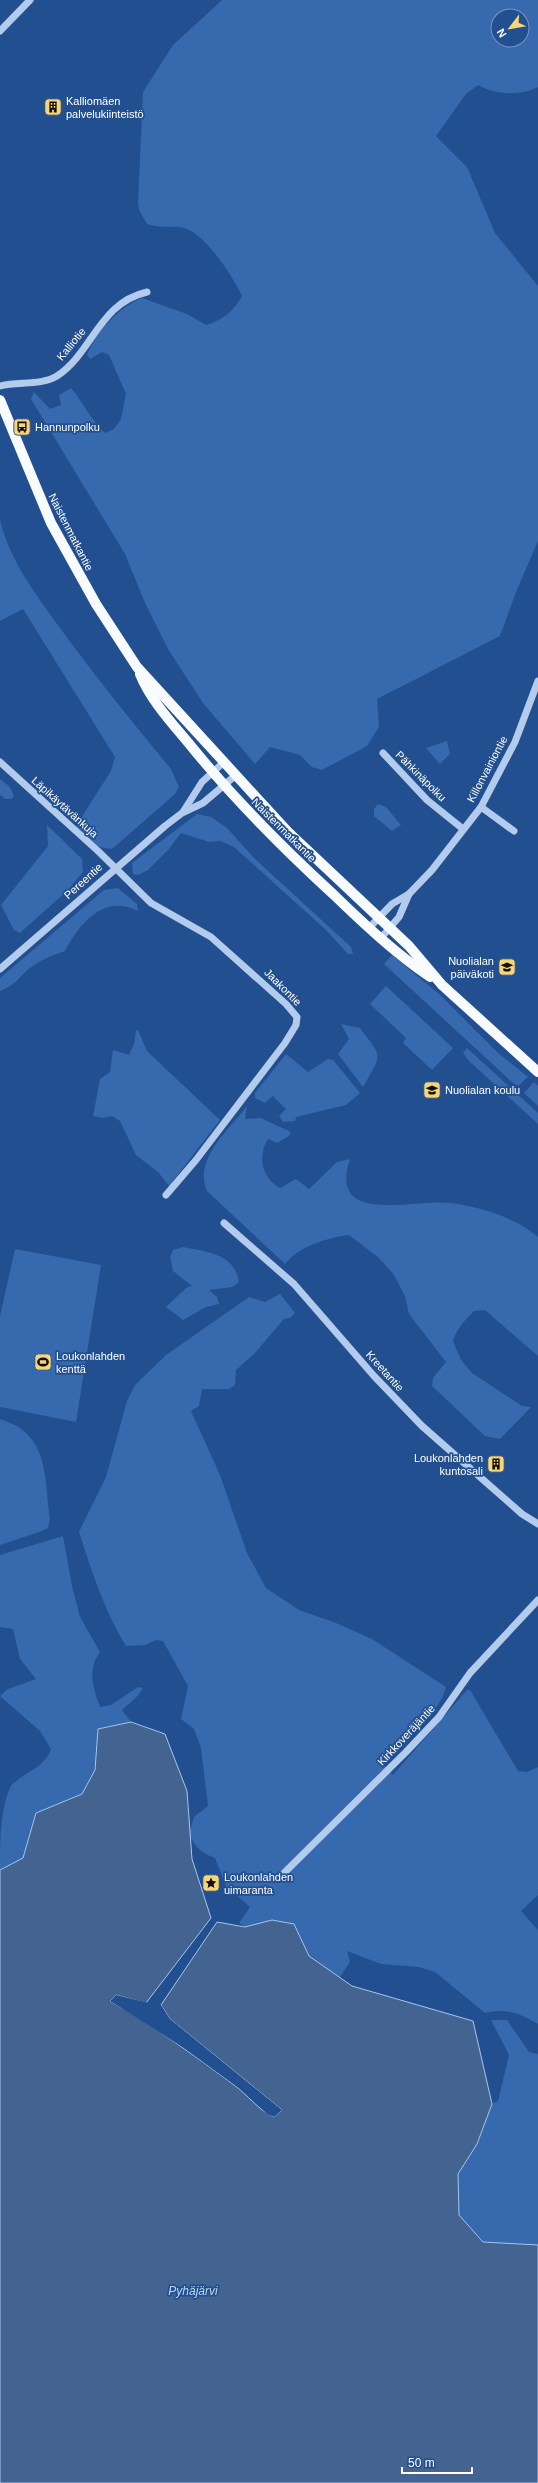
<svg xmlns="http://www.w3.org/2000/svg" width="538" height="2483" font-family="Helvetica,sans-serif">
<rect width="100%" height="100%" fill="#224f90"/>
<g fill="#3669ad" fill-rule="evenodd">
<path d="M222 0H538V87C521 96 495 95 478 85L466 94 436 136 467 167 495 233 538 286V541L516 592 500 636 377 699 379 727 367 746 322 770 312 767 300 755 270 747 255 764 203 703 168 649 146 605 125 554 31 399 34 392 50 409 61 405 59 395 71 388C83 402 92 422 105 433L114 429 121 419 126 394 109 355 102 352 90 359 87 355C97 331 118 308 142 298L187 314 206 325C223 320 233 312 242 296 233 277 206 234 184 228 173 225 162 229 147 224L139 210 138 203 143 92 173 45ZM498 16H522V40H498Z"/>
<path d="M0 520C10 561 35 593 60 628 95 676 133 723 171 769L179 787 175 794 112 849 99 847 76 826 111 771 115 757 23 609 0 621Z"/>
<path d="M447 741 450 754 440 764 426 748Z"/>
<path d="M0 779 10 787 14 796 11 799H5L0 795Z"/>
<path d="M378 804 386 807 401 825 392 831 374 816V809Z"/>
<path d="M197 814 211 817 227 828 254 858 351 947 353 954H348L326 930 234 847 220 841 209 842 181 833 168 850 148 870 138 875 133 874 132 863Z"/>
<path d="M47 825 82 859 83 872 67 891 20 933 14 930 1 905 48 846Z"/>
<path d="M118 888 137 904 138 911C104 893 79 924 65 951 53 955 40 960 30 968 18 978 16 985 0 991V978L104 890Z"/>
<path d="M392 955 439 994 497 1052 528 1077 518 1086 513 1083 384 964Z"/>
<path d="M386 986 453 1048 432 1070 403 1043 406 1038 370 1004Z"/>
<path d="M341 1024 360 1028C383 1059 383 1052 363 1087L338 1054 349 1039Z"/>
<path d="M138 1030 147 1051 220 1120 169 1186 158 1172 136 1155 120 1121 112 1116 103 1118 93 1116 100 1079 110 1072 113 1050 129 1055 134 1044 136 1031Z"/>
<path d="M467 1048 538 1113V1124L469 1061 463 1053Z"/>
<path d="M286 1054 308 1072 328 1059 333 1060 360 1093 346 1105 296 1117 295 1121 283 1122 279 1116 286 1109 273 1096 265 1103 255 1098V1093Z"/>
<path d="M534 1082 538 1086V1106L524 1093Z"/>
<path d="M247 1106 245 1119 261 1118 291 1132 289 1136 277 1143 268 1139C257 1157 262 1178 280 1188L296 1179 309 1189 337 1162 350 1159C327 1227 416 1198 451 1203 480 1207 515 1217 538 1237V1356L485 1310 474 1311C465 1320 456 1330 453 1341L461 1360 472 1373 522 1406 531 1407 500 1439 485 1436 432 1386 433 1378 446 1362 409 1314 405 1296 394 1275 379 1258 349 1235C327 1238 299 1246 285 1264L207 1191C193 1159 229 1130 247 1106Z"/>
<path d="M183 1247C207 1252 234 1253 239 1282L232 1287 209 1290 217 1297 219 1304 206 1307 183 1320 166 1307 186 1288 192 1286 173 1271 170 1257 173 1250Z"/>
<path d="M15 1249 101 1265 76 1422 0 1407V1316Z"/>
<path d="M280 1294 295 1313 290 1318 284 1319 254 1354 236 1370 235 1385 229 1389H202L199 1406 191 1411 220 1475 247 1553 266 1588 299 1610 336 1623 372 1639 446 1687C440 1713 402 1746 382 1763L393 1775 467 1690H470L518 1771 527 1772 538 1767V1895L521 1911 538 1930V2024C518 2013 508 2008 485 2013L435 1972 419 1967 381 1964 347 1951 350 1962 340 1977 309 1956 294 1924 272 1920 246 1927 239 1923 250 1907 226 1886 215 1858C201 1853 195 1847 189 1834L194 1817 208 1806 201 1748 194 1729 181 1719 188 1686 163 1641 156 1640 145 1645 126 1646C104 1610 92 1572 79 1532L106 1477 127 1401 135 1385 166 1355 249 1297 265 1302Z"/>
<path d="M0 1419C6 1422 15 1424 20 1428 49 1448 45 1488 50 1519L48 1528 42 1531 0 1545Z"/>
<path d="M63 1536 72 1586 80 1617 100 1652C87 1670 93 1688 100 1707L111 1705 138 1687 143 1688C136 1700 131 1701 122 1710L131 1722 98 1729 95 1770 82 1794 36 1813 23 1858 0 1870C0 1844 0 1807 11 1786 23 1772 44 1769 51 1749L40 1731 0 1696 8 1689 36 1679 20 1659 13 1629 0 1627V1555Z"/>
<path d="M491 2020H507L529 2052 538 2054V2245L483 2242 459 2215 458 2174 477 2144 492 2104 498 2101 509 2055Z"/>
</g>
<path fill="#436391" stroke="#a6c6ed" d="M131 1722 165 1734 187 1791 192 1859 211 1918 146 2003 116 1995 110 2001C153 2026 194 2055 234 2085 247 2094 259 2111 274 2117L282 2110 170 2019 161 2005 217 1922 245 1927 272 1920 294 1924 309 1956 352 1986 473 2021 492 2104 477 2144 458 2174 459 2215 483 2242 538 2245V2483H0V1870L23 1858 36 1813 82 1794 95 1770 98 1729Z"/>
<path fill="#224f90" d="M116 1995 149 2003 146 2005 116 1997 113 2001 185 2046 248 2093 268 2112 274 2115 279 2110 169 2021 159 2005H161L170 2019 282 2110 274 2117 267 2114 247 2094 184 2048 110 2001Z"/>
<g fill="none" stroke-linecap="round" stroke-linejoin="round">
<g stroke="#b3cbec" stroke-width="7">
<path d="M0 31 30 0"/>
<path d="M0 386C18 381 40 386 57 376 93 352 99 303 147 292"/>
<path d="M383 753 427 800 463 829"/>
<path d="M0 762 98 851 151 903 211 937 286 1004 297 1017 296 1025 285 1043 196 1160 166 1195"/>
<path d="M481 807 514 831"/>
<path d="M183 812 202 782 224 762"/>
<path d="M369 928 392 904 409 894 432 870 481 807 515 742 538 681"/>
<path d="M381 938 399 917 409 894"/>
<path d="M0 969 165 826 182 813 203 803 236 775"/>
<path d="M224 1223 294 1284 374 1376 422 1426 522 1514 538 1524"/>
<path d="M280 1877 406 1752 439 1717 470 1673 538 1600"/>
</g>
<g stroke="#f8fbff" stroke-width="10">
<path d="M0 400 51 523 96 604 137 667 288 832 409 946 442 985 538 1072"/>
<path d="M140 674C151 701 172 723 191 746 234 799 283 848 333 894 364 924 395 953 430 977"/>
</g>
</g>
<defs>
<symbol id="building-square" viewBox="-11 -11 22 22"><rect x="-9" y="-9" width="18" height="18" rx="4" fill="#f8d575" stroke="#224f90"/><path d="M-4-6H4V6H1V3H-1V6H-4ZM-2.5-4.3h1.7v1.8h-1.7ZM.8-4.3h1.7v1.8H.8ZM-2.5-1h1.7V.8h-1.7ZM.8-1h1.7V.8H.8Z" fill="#111"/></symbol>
<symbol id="bus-square" viewBox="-11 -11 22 22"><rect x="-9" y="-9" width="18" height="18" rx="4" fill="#f8d575" stroke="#224f90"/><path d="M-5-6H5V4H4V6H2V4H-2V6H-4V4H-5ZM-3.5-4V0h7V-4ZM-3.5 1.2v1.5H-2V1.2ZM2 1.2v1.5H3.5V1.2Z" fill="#111"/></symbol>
<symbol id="school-square" viewBox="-11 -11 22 22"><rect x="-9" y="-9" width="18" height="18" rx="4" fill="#f8d575" stroke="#224f90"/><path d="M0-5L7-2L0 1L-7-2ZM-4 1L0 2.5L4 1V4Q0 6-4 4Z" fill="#111"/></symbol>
<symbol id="stadium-square" viewBox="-11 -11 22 22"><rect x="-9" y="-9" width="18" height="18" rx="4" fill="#f8d575" stroke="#224f90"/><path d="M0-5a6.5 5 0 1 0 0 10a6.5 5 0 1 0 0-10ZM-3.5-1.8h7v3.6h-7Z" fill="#111"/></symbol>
<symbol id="sight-square" viewBox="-11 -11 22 22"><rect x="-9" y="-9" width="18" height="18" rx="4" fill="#f8d575" stroke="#224f90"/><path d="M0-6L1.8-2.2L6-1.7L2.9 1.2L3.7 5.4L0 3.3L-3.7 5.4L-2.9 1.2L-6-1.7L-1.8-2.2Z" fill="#111"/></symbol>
</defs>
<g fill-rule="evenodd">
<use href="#building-square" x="43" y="97" width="20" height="20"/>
<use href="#bus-square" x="12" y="417" width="20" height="20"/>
<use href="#school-square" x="497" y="957" width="20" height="20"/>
<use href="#school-square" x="422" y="1080" width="20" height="20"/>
<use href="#stadium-square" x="33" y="1352" width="20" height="20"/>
<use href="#building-square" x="486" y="1454" width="20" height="20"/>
<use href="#sight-square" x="201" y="1873" width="20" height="20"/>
</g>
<g text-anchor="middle" stroke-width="3.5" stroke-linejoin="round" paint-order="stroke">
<g font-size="11" fill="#fff" stroke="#224f90" text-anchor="start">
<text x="66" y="105">Kalliomäen<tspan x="66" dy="13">palvelukiinteistö</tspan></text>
<text x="35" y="431">Hannunpolku</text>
<text x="494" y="965" text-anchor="end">Nuolialan<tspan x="494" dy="13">päiväkoti</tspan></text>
<text x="445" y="1094">Nuolialan koulu</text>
<text x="56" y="1360">Loukonlahden<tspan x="56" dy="13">kenttä</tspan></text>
<text x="483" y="1462" text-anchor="end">Loukonlahden<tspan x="483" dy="13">kuntosali</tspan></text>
<text x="224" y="1881">Loukonlahden<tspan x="224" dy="13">uimaranta</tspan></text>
</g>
<g font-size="11" fill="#fff" stroke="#224f90">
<text transform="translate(71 344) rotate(-51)" y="4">Kalliotie</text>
<text transform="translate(71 532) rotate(63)" y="4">Naistenmatkantie</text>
<text transform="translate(487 769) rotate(-62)" y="4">Killonvainiontie</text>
<text transform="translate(421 776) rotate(45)" y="4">Pähkinäpolku</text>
<text transform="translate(65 807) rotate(42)" y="4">Läpikäytävänkuja</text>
<text transform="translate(284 830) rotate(45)" y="4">Naistenmatkantie</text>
<text transform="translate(83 881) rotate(-42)" y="4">Pereentie</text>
<text transform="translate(283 987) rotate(45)" y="4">Jaakontie</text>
<text transform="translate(385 1371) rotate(48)" y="4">Kreetantie</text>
<text transform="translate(406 1735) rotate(-47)" y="4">Kirkkoveräjäntie</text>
</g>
<g font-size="12" font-style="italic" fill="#bfd5f3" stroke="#224f90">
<text x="193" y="2295">Pyhäjärvi</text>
</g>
</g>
<g transform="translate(510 28) rotate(239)"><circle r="19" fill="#224f90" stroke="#7a95bc"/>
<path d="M0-3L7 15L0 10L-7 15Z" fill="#f8d575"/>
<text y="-6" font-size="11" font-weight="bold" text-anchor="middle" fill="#ffffff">N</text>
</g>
<path d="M402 2467v6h70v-6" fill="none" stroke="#ffffff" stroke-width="2"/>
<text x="408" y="2467" font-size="12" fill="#ffffff" stroke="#224f90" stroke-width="3" paint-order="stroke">50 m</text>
</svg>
